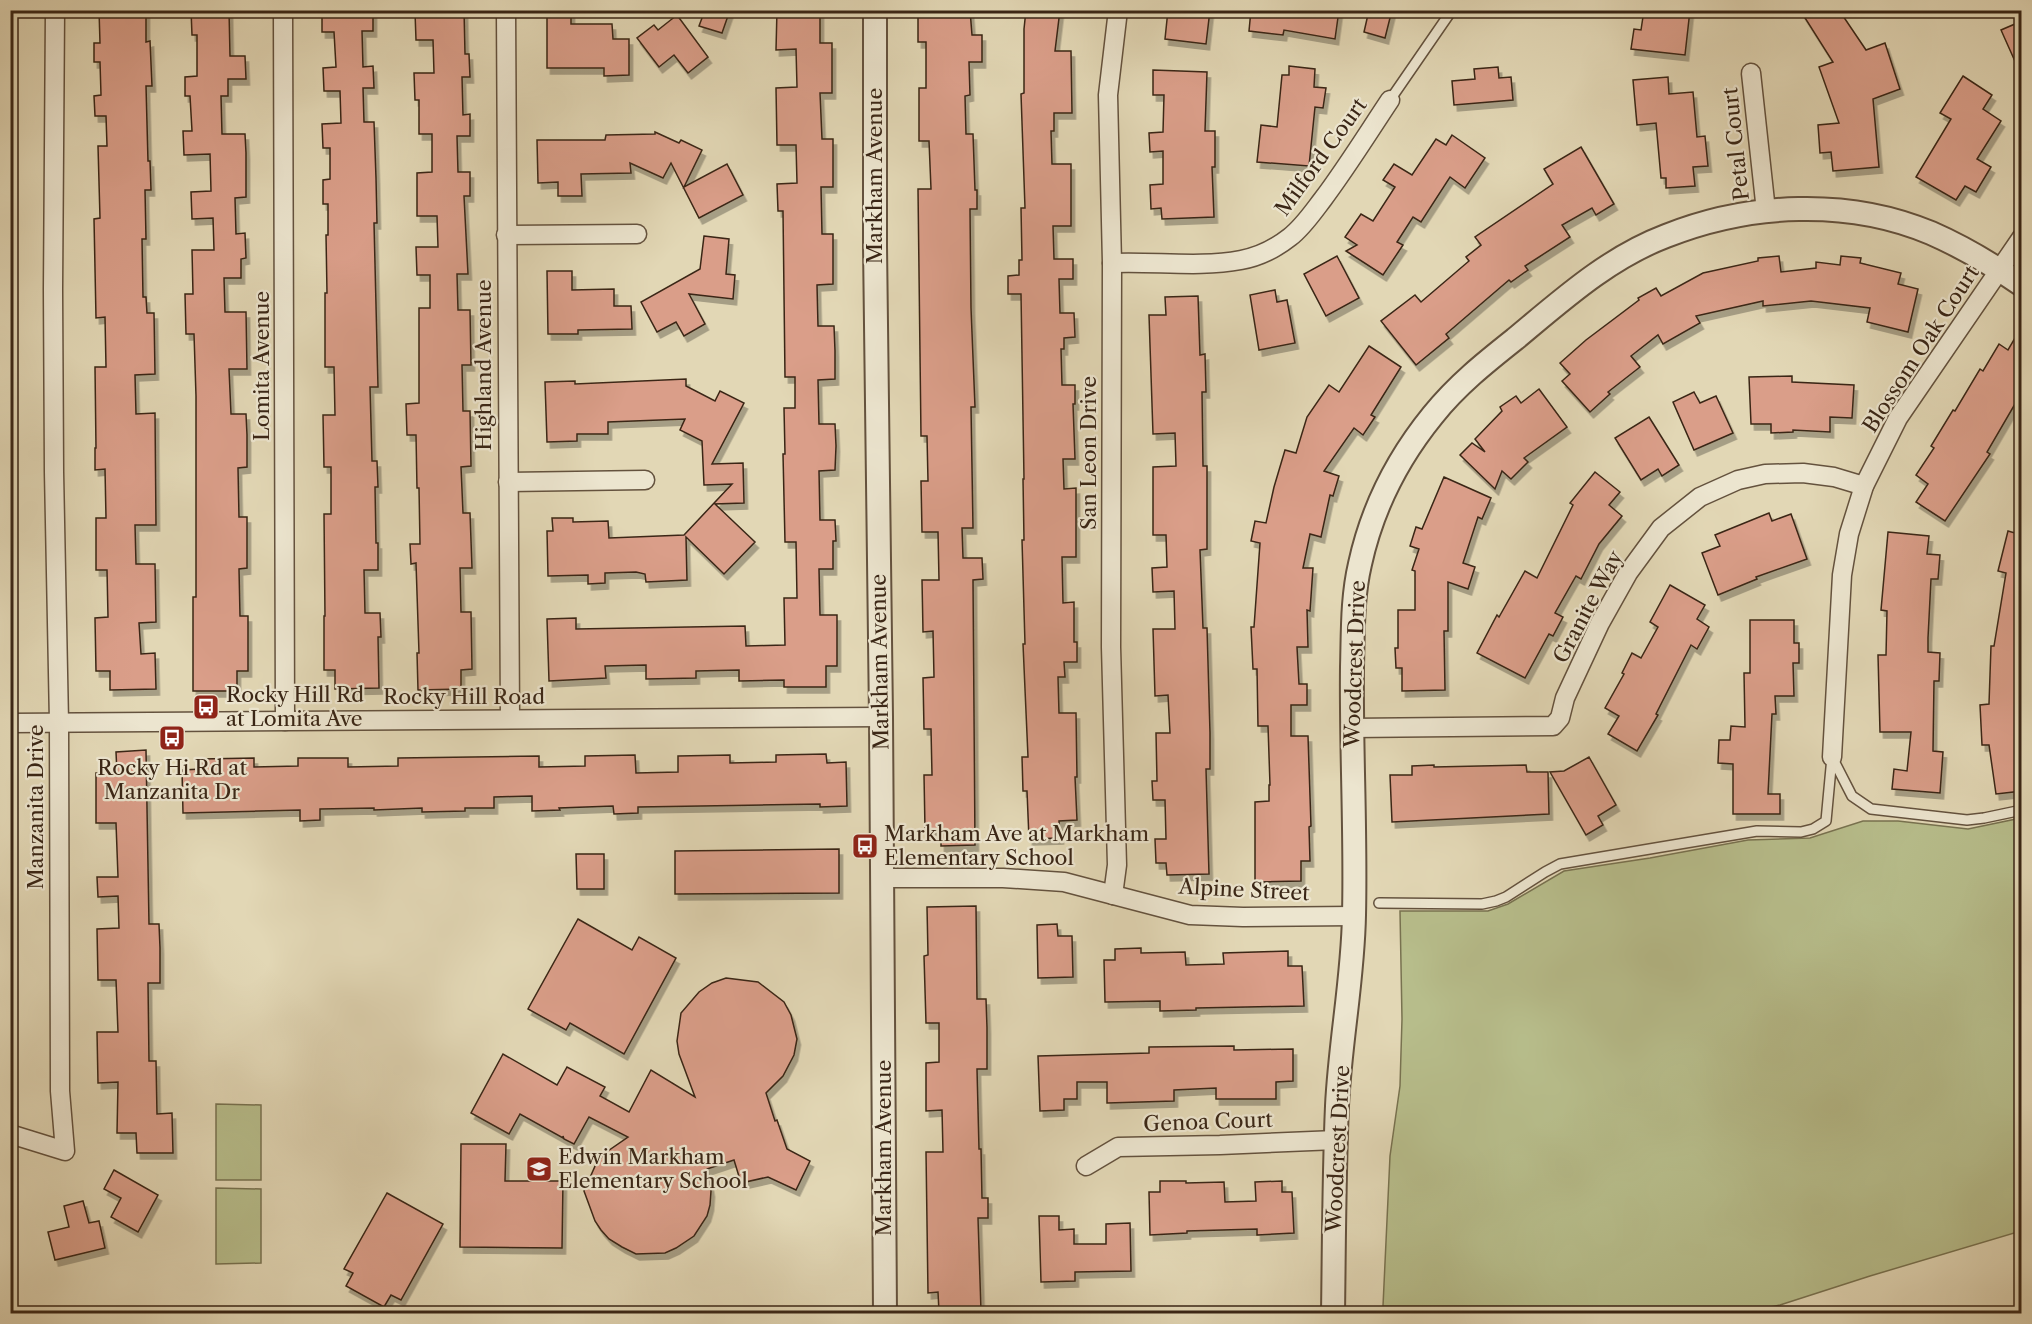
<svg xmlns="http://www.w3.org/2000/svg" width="2032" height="1324" font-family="'Libre Caslon Text',serif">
<defs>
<filter id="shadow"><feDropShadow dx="3.5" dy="6" stdDeviation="0" flood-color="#0004"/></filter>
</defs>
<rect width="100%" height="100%" fill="#e2d7b5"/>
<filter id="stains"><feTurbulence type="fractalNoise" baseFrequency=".00333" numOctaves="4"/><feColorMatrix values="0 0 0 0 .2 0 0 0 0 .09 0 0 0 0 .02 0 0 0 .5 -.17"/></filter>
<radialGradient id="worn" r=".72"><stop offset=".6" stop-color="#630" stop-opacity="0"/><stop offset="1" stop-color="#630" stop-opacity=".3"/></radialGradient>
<g fill="#b7bd8b" stroke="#787250" stroke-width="1.5">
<path d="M2021 818V1231L1870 1276 1780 1305 1743 1313H1712L1646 1307 1383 1306 1390 1156 1400 1086 1402 1019 1400 911H1488L1508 904 1564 871 1650 858 1748 840 1810 838 1863 821H1898L1968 829Z"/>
<path d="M216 1104 261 1105V1180H216Z"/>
<path d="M216 1188 261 1189V1263L216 1264Z"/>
</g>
<g fill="#da9e89" stroke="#3a2616" stroke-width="1.5" filter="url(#shadow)">
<path d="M99 10H146V42L150 41 152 86H146L148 161H150L151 190H145L146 239H142L143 297H146L147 313H154L155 374 135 375 136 414 155 413 156 525H135L136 564H155L156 622 139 623 141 654 155 653 156 689 110 690V671H96L95 618 108 617 107 570H96V518H106L105 469 95 470V448H96L95 367H106L105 317 96 318 94 219 100 218 98 146H107L106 116H95L94 96 101 95 100 62H94V43H100Z"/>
<path d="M191 10H229L230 56H245L246 79H228V96H221L222 134H245L246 153V197L235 198 236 234 245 233 246 258 241 259V278H224L225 312H246L247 369H229L231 414H246L247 435V467L238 468 239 517H247V568L239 569 240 616H248V671H237V691H193V597H196V396L194 334H186L185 294H193L192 250H214L213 218 192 219 191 192 211 191 210 154 184 155 183 131H192L190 96H185V77L197 76V35H192Z"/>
<path d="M373 10V31H362L363 67 373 66 374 88H363L364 122H374L376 178 377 223H374L378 387H370L372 461H377L378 487H375L376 543H378V570H364L365 613H380L381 637H378L379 688 335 689V670H324V616H325L324 514H331V467H324L323 415H335L334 367H325V293H327L326 235H328V204H323V180L330 179V148H323L322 124 341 123 340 91H324L323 68 336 67 334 32H322V11Z"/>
<path d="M428 10H464L465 54H469L470 77H462L463 115 470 114V136H457L458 172H470V196H464L468 274H457L458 310H470L471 365H462L463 411H470L471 466 461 467 463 513H470L472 568H460L461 612H471L472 669 461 670V689L418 690 417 653H419L416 563 411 564 410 544H420L419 488H417L416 435H407L406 404 419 403V308H430V275H417L416 247H438L437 216H417V173L432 172V134H419V100H415L414 73H434L433 40H416L415 12Z"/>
<path d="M547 10H571V24H612L613 39H629V75L604 76V68H547Z"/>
<path d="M705 10H730L722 33 699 26Z"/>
<path d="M777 10H820V43H832V93H820L822 139H833V187H821L822 234H833V284L817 285 818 326H834L835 351V379L818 380 819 424H835L836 446 835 470 819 471 820 520H835L836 541H833V569H819L820 615H837V666H826V687H784V680L739 681V670L696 671V678L646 679V665L605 666 606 678 549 681 547 619 576 618V629L745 626 746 646 785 645 784 598H797L796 542H785L783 454H785L784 408H795V377H785L783 211H778L777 184 797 183 796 145H777L776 88 797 87 796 49 776 50Z"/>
<path d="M918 10H970L972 35H982V62H969L970 95 965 96 966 134H973L975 190H977V209H970L971 308 975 407H971L973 528H962L963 558H982L983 579 973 580 975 845 941 846V829H925L924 775H932L931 729H924L923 678 934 677 933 631 923 632 922 580H939L938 532H922L921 481H928L927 436H921L918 189H931L929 141H919V88H926V42H918Z"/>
<path d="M1026 10H1060L1055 51H1071L1072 113H1054V131H1051L1052 164H1071V226H1053L1054 259H1073V279H1059L1060 313H1074L1075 337 1064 338V349H1061L1062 385H1075V404H1073L1075 459H1063L1064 489 1076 488V557H1062L1063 603 1074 602V642H1077V662H1064L1065 677H1058L1059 713H1076L1077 777H1075L1077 820 1059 821 1060 838 1029 839 1027 791H1023L1022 757H1028L1023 644H1025L1022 540H1024L1023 479H1024L1021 294H1008V276L1019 275V260H1022L1021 208H1025L1021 94 1024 93V29Z"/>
<path d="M1168 10H1210L1206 44 1165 39Z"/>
<path d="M1251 10H1339L1335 39 1284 30 1283 35 1249 31Z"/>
<path d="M1369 10H1392L1385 38 1364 32Z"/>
<path d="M1644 10H1690L1685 55 1631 49 1634 29 1641 30Z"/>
<path d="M1800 10H1839L1866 50 1885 43 1900 89 1873 99 1879 167 1833 171 1831 152 1820 153 1818 125 1839 123 1819 67 1833 62Z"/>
<path d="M677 15 708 57 688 73 674 55 659 67 637 38 654 25 658 30Z"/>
<path d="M2022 21V77L2001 30Z"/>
<path d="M1289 66 1315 69 1314 87 1326 88 1323 108 1315 107 1309 166 1257 162 1261 125 1277 127 1282 75H1289Z"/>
<path d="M1498 67 1499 78 1511 77 1513 100 1454 105 1452 81 1475 79 1474 69Z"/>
<path d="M1153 70 1207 72 1205 131H1215V167H1212L1214 217 1162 219 1161 208 1151 209 1150 185 1163 184V151L1150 152 1149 133 1163 132 1164 95H1153Z"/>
<path d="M1963 76 1992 95 1983 109 2001 121 1977 159 1991 167 1976 192 1965 186 1956 200 1916 177 1951 119 1940 113Z"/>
<path d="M1668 77 1669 94 1693 92 1697 137 1705 136 1708 166 1693 167 1695 186 1666 188V178H1661L1656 123 1637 125 1633 80Z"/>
<path d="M655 132 679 143 681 140 702 150 684 187 727 164 743 195 699 218 671 163 663 178 630 163 631 173 581 174 582 196H558V182L538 183 537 140H605L606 135 655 134Z"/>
<path d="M1452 135 1485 158 1465 188 1450 177 1421 222 1413 217 1397 242 1403 245 1383 275 1346 251 1357 245 1345 237 1361 214 1373 221 1395 187 1383 180 1394 164 1412 175 1436 139 1446 145Z"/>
<path d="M1581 147 1614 204 1596 215 1592 208 1562 225 1570 237 1525 266 1528 270 1511 282 1509 280 1446 334 1449 338 1416 365 1381 321 1415 295 1421 302 1469 261 1466 257 1481 245 1475 237 1553 184 1544 169Z"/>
<path d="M704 236 729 239 726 274 735 275 733 299 689 294 705 324 684 336 676 322 657 332 641 302 700 269Z"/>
<path d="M1337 256 1359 298 1326 316 1304 274Z"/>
<path d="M1779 256 1781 272 1816 268V262L1840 265 1841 256 1861 258 1860 263 1901 273 1898 284 1918 289 1908 332 1867 322 1870 308 1811 301 1763 306V301L1696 316 1700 323 1663 344 1658 335 1631 356 1640 367 1608 392 1610 394 1590 412 1562 381 1570 374 1560 363 1586 340 1639 300 1638 298 1656 288 1661 296 1703 273 1758 261V258Z"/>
<path d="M547 271H572V290L614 289V306H631L632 329 578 330V334H548Z"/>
<path d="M1275 290 1277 302 1287 300 1295 343 1259 350 1250 295Z"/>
<path d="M1198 296 1200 355 1205 354 1206 392H1202L1203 466H1207V549L1200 550 1203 628H1207L1210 733V769H1206L1209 874 1167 875 1166 863H1156L1155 839H1166L1165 800H1153L1152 781H1157L1156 733H1170L1168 695 1155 696 1153 629H1175L1174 591 1153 592 1152 568 1167 567 1166 535H1153V467L1176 466 1175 433 1153 434 1149 315H1166L1165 297Z"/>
<path d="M2022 326V392L1987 452 1990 454 1945 521 1916 502 1928 484 1916 475 1934 448 1931 446 1953 410 1955 411 1980 369 1983 371 1999 344 2008 350Z"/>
<path d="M1369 346 1401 367 1371 415 1375 417 1363 435 1354 428 1324 471 1339 476 1333 496 1330 495 1321 537 1310 534 1303 568H1313L1310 611 1307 610 1308 647H1297L1299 684H1307V705H1291V736H1308L1311 826 1309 827 1310 861H1301V881L1255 882V802L1269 801V785H1270L1268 726H1258L1257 669H1253L1251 627H1254L1260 543 1251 541 1255 521 1266 523 1274 487 1285 450 1296 453 1307 417 1329 385 1339 392Z"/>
<path d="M1792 376V382L1854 385 1852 418 1830 417V432L1793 430V432L1771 433V424H1751L1749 377Z"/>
<path d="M686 379V386L715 401 720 391 744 403 712 464 743 463 744 503 715 504 755 542 724 574 686 537 687 580 646 582 645 574 636 572 605 573V583L588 584V575L548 576 547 531H553L552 518H573V522L608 521 609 538 684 535 732 484 704 485 702 441 680 430 685 419 608 422V434H577V441L547 442 545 382 575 381V384Z"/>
<path d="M1539 389 1567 427 1524 458 1528 462 1511 479 1502 471 1495 489 1460 455 1472 443 1485 452 1475 439 1502 411 1500 407 1516 396 1521 403Z"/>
<path d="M1694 392 1700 403 1716 396 1733 433 1694 450 1673 402Z"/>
<path d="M1649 417 1679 465 1662 476 1658 469 1641 480 1615 438Z"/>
<path d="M1595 472 1620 492 1609 505 1622 516 1599 544 1581 579 1576 576 1555 613 1563 617 1553 636 1549 634 1525 678 1477 653 1497 615 1499 617 1525 571 1537 578 1573 505 1570 503Z"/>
<path d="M1444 477 1491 498 1482 519 1478 517 1463 563 1475 567 1468 589 1448 582V631H1444L1445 690 1402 691V668H1396L1395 648H1398V610H1415V571L1412 570 1419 549 1410 546 1416 527 1422 529Z"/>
<path d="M1769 513 1772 521 1791 514 1807 559 1756 577 1757 579 1718 595 1702 553 1720 546 1715 535Z"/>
<path d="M2008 531 2022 535V728L2017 729 2022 764V791L1996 794 1989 745H1982L1980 705 1989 704 1991 646H1994L2006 573 1998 571Z"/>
<path d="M1888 532 1929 536 1927 554 1940 555 1938 579H1931L1928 638V652L1940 653 1939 681H1934L1933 751 1943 752 1940 793 1892 789 1894 769 1907 771 1911 732H1880L1878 655H1886L1887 611 1881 610Z"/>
<path d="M1670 585 1705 605 1697 619 1709 627 1697 649 1691 645 1656 714 1658 715 1637 751 1608 734 1619 716 1605 708 1624 674 1622 673 1632 653 1641 658 1658 627 1650 622Z"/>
<path d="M1750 620H1794V643H1799V663H1793L1794 696H1775L1776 714H1772L1768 794H1780V814H1733V764L1718 763 1719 740H1730L1731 726 1745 727 1744 673H1750Z"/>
<path d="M146 750 149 924H159L160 948V983H148L149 1061H156L157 1114 172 1113 173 1153H137L136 1133H117L118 1082 98 1083 97 1032H118L116 980H98L97 929 119 928 118 896 98 897 97 877H118L116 823H96V773H117L116 752Z"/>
<path d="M826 754 827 763 846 762 847 806 820 807V804L638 807V813L614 814 613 806 559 808 560 810 532 811V796L494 797V808H465V811L422 812V808L374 810V808L320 809V820L300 821V810L183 813 182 770 202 769 201 759 254 758V767L298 766V758H348V767L398 766V758L539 756V767L585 766V756L635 755 636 773 678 772V756L730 755V763L776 762V755Z"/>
<path d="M1589 757 1616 805 1598 816 1603 825 1586 835 1550 772 1564 771Z"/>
<path d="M1434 765V767L1526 765 1527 772H1548L1549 814 1392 822 1390 775H1412V766Z"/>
<path d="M839 849V893L675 894V851Z"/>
<path d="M576 854H604V889H577Z"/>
<path d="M976 906 977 999H986L987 1028V1069H977L979 1149H981L982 1198H988V1218H978L981 1311 939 1312 938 1292 928 1293 926 1152H943L942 1110 926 1111V1063L939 1062V1023H926L924 956 928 955 927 907Z"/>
<path d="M578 919 632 950 639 937 676 958 624 1054 570 1023 566 1030 528 1009Z"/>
<path d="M1057 924 1058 936H1072L1073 977 1038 978 1037 925Z"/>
<path d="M1141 948V953L1185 952 1186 965 1224 964 1223 953 1288 951V966H1302L1304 1006 1196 1008V1010L1160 1011V1001L1105 1002 1104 960H1115V949Z"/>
<path d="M726 978 758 982 784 1002 791 1015 797 1039 794 1055 783 1076 766 1093 775 1121 777 1120 787 1149 810 1161 796 1190 768 1177 741 1183 734 1160 707 1169 711 1191 710 1205 707 1216 694 1236 676 1248 665 1253 636 1254 622 1247 609 1239 601 1230 595 1221 584 1191 596 1164 605 1153 628 1137 589 1117 574 1144 564 1139 563 1136V1138L520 1114 509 1134 471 1113 503 1054 557 1085 567 1067 605 1087 600 1096 629 1112 651 1070 695 1097 679 1054 677 1041 681 1013 699 992 712 983Z"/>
<path d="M1234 1046V1050L1293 1049V1081L1276 1082V1099H1216V1088L1174 1090V1101L1107 1103V1082H1077V1099H1064V1110L1040 1111 1038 1056 1149 1053V1047Z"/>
<path d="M461 1144H506L505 1181H563L562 1248 460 1247Z"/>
<path d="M114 1170 158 1195 138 1232 111 1217 121 1198 104 1189Z"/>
<path d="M1160 1181H1186V1183L1224 1182 1225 1202 1256 1201 1255 1182 1282 1181V1192H1292L1294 1233 1257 1235V1229L1187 1231V1233L1150 1235 1149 1192H1160Z"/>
<path d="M387 1193 443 1224 401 1300 391 1295 384 1307 346 1286 353 1273 344 1269Z"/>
<path d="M83 1201 89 1223 99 1221 105 1248 55 1260 48 1232 69 1227 64 1206Z"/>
<path d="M1039 1216H1059V1230L1074 1229V1244H1106V1224L1130 1223 1131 1271 1075 1272V1281L1041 1282Z"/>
</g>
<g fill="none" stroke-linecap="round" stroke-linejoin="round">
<defs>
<g id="service">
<path d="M1390 100 1452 10"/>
<path d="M1832 757 1852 796 1871 809 1967 820 1984 818 2022 810"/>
<path d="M1379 903 1482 904 1496 901 1506 897 1545 872 1560 864 1757 831 1801 832 1813 829 1826 821 1832 757"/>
</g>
<g id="minor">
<path d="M283 10 285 721"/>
<path d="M506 10 510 719"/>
<path d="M1751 73 1766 211"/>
<path d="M506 235 637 234"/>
<path d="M1112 263C1155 261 1199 268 1241 260 1258 257 1276 248 1290 237 1303 227 1313 212 1323 199 1347 167 1368 133 1390 100"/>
<path d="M508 482 645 480"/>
<path d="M10 723 881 717"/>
<path d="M1351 728 1553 726 1560 718 1565 698 1600 623 1628 573 1661 528 1700 497 1738 480 1765 474 1803 473 1834 477 1864 486"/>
<path d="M1832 757 1842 575 1849 534 1864 486 1898 418 2022 237"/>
<path d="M883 878H1003L1064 882 1190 915 1243 917 1354 916"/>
<path d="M1113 895 1117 865 1111 647 1112 263 1108 95 1118 10"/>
<path d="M10 1134 65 1151 60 1091 59 722 54 472 53 290 55 10"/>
<path d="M1086 1166 1118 1147 1220 1145 1336 1140"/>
</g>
<g id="tertiary">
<path d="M875 10V246L881 717 885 1314"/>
<path d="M1333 1314C1334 1244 1334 1175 1337 1106 1340 1042 1353 979 1354 915 1356 832 1351 750 1352 667 1353 632 1352 598 1360 564 1372 509 1398 458 1433 415 1457 385 1486 362 1515 339 1562 300 1608 258 1666 236 1749 203 1848 198 1931 233 1963 247 1993 265 2022 285"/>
</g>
</defs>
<use href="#service" stroke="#64523e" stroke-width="12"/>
<use href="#minor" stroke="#64523e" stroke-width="21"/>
<use href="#tertiary" stroke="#64523e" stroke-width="26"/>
<use href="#service" stroke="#ece5cf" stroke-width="9"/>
<use href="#minor" stroke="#ece5cf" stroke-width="18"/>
<use href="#tertiary" stroke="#ece5cf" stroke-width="22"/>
</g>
<defs>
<symbol id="bus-square" viewBox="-11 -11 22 22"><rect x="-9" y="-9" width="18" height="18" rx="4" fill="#8f2418" stroke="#ece5cf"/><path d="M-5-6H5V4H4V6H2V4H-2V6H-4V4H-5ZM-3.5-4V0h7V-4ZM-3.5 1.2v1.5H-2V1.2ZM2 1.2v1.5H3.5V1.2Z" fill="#fff"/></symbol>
<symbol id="school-square" viewBox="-11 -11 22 22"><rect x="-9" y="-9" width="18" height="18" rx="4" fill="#8f2418" stroke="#ece5cf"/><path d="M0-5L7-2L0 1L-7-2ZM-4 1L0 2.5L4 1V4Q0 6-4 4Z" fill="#fff"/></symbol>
</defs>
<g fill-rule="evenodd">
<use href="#bus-square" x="191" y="692" width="30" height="30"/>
<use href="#bus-square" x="157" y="723" width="30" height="30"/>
<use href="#bus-square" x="850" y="831" width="30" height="30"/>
<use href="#school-square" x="524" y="1154" width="30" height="30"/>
</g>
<g text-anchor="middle" stroke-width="4.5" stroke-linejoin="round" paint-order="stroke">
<g font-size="21" fill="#3a2616" stroke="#ece5cf">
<text transform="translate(1736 144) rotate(-96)" y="7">Petal Court</text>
<text transform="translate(1321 157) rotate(-54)" y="7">Milford Court</text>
<text transform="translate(875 176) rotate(-90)" y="7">Markham Avenue</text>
<text transform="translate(1921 349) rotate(-57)" y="7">Blossom Oak Court</text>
<text transform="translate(484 365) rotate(-90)" y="7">Highland Avenue</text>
<text transform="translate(262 366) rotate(-90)" y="7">Lomita Avenue</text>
<text transform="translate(1089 453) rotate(-90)" y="7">San Leon Drive</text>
<text transform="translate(1588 607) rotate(-62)" y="7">Granite Way</text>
<text transform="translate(880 662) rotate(-91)" y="7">Markham Avenue</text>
<text transform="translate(1355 664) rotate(-88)" y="7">Woodcrest Drive</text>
<text x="464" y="704">Rocky Hill Road</text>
<text transform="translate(36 807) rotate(-90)" y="7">Manzanita Drive</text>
<text transform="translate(1244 890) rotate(3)" y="7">Alpine Street</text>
<text transform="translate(1208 1122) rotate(-2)" y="7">Genoa Court</text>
<text transform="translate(884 1148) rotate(-90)" y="7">Markham Avenue</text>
<text transform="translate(1338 1149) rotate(-87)" y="7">Woodcrest Drive</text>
</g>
<g font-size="21" fill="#3a2616" stroke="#ece5cf" text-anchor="start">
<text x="226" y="702">Rocky Hill Rd<tspan x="226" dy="24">at Lomita Ave</tspan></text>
<text x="172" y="775" text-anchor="middle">Rocky Hi Rd at<tspan x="172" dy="24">Manzanita Dr</tspan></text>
<text x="884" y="841">Markham Ave at Markham<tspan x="884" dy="24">Elementary School</tspan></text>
<text x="558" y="1164">Edwin Markham<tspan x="558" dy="24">Elementary School</tspan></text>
</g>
</g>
<rect width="2032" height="1324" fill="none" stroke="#e2d7b5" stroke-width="36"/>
<rect x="12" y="12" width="2008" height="1300" fill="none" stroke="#3a2616" stroke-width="3"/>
<rect x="18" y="18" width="1996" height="1288" fill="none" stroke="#3a2616" stroke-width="1.5"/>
<rect width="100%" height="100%" filter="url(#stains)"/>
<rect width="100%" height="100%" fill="url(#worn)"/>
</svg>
